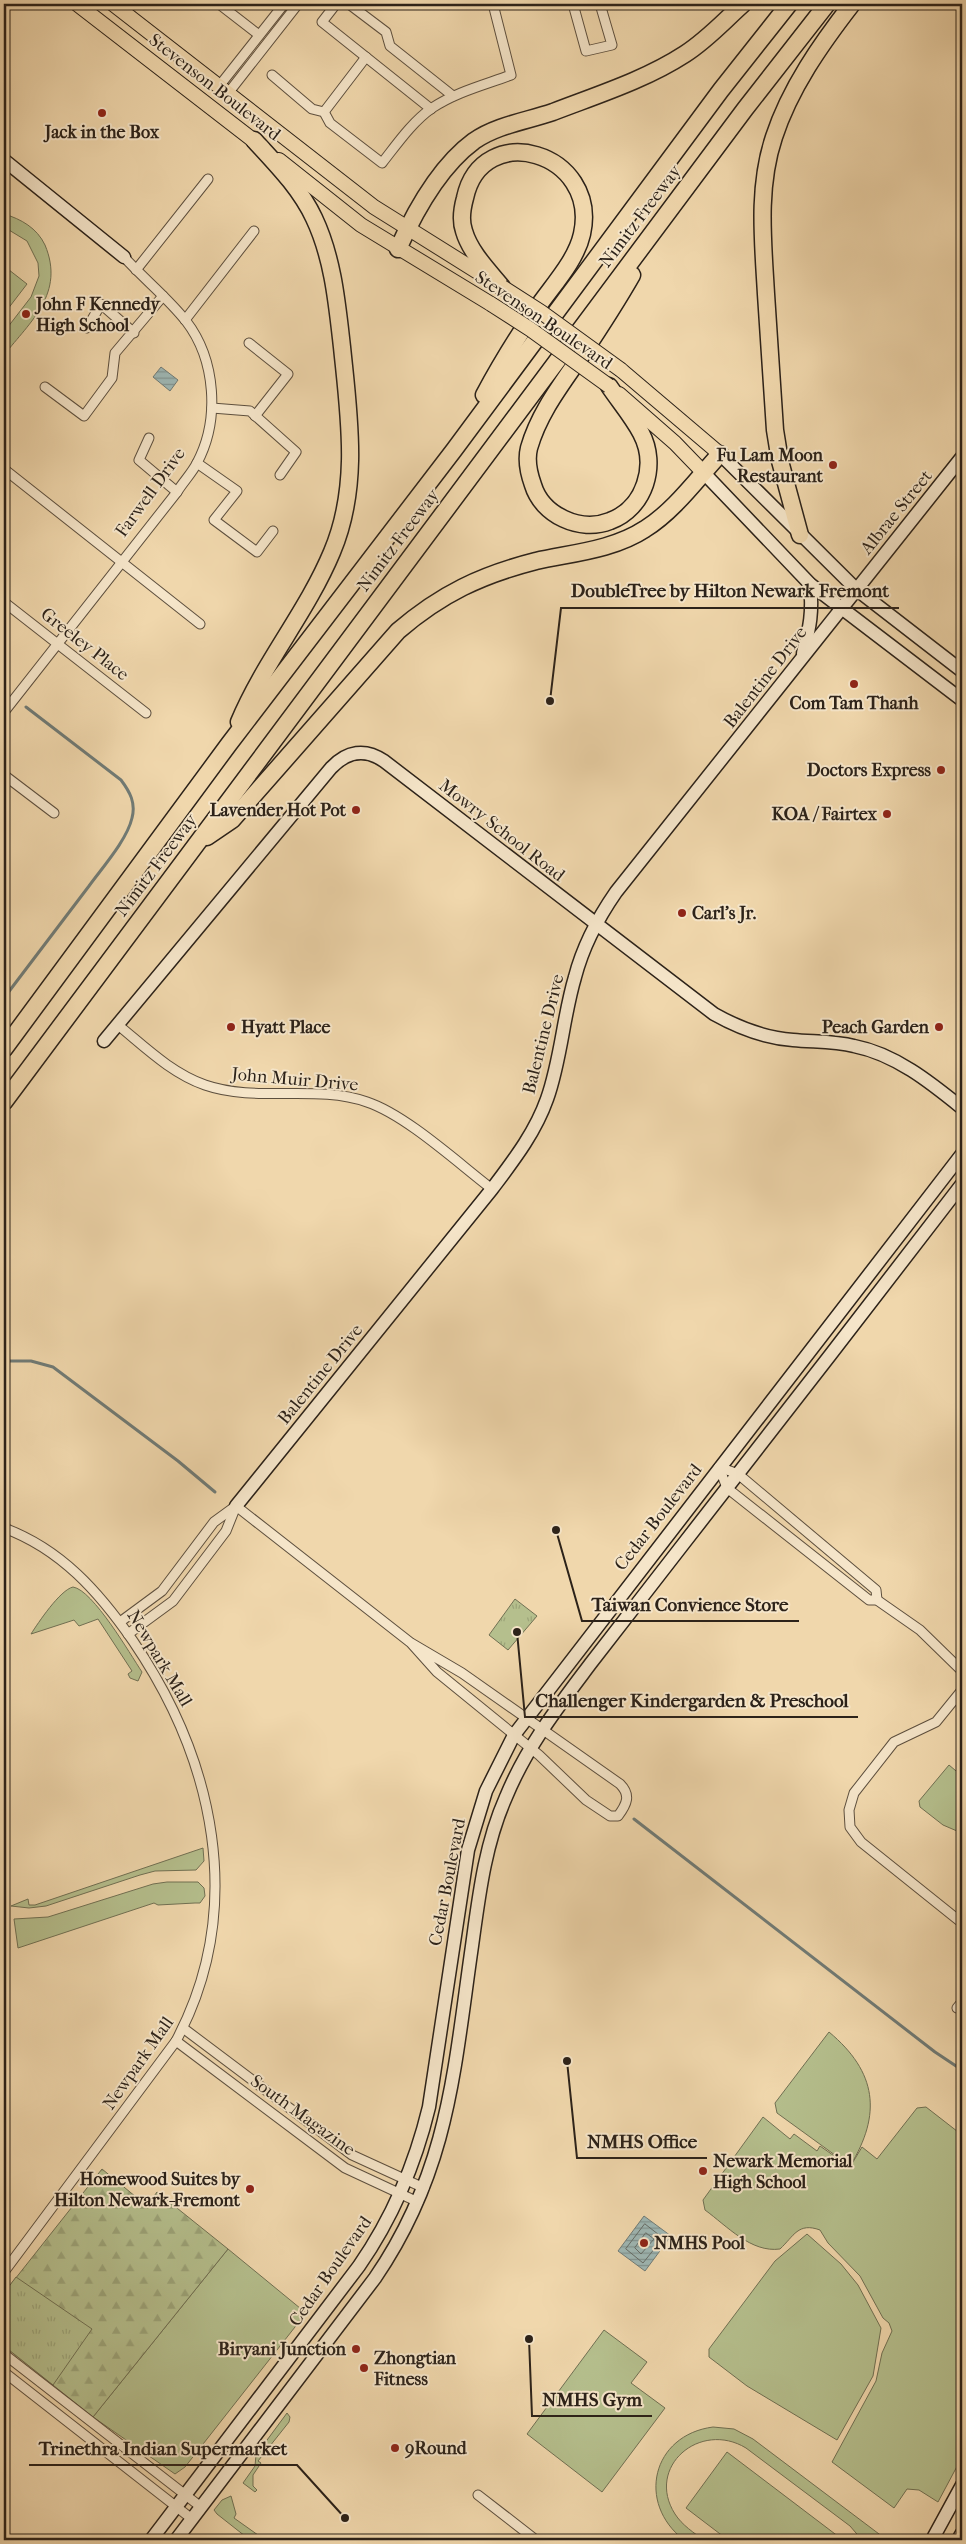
<svg xmlns="http://www.w3.org/2000/svg" width="966" height="2544" font-family="'IM FELL French Canon',serif">
<defs>
<pattern id="forest-firs" width="22" height="20" patternUnits="userSpaceOnUse" patternTransform="scale(1.25)"><rect width="22" height="20" fill="#b5bf8d"/><path d="M5 1l3.5 6h-7zM16 11l3.5 6h-7z" fill="#9ca479"/></pattern>
<pattern id="park-tufts" width="24" height="20" patternUnits="userSpaceOnUse" patternTransform="scale(1.25)"><rect width="24" height="20" fill="#b5bf8d"/><path d="M3 7l-1-3M5 7V3M7 7l1-3M15 17l-1-3M17 17v-4M19 17l1-3" fill="none" stroke="#9ca479"/></pattern>
<pattern id="water-rules" width="6" height="5" patternUnits="userSpaceOnUse" patternTransform="scale(1.25)"><rect width="6" height="5" fill="#9eb7b4"/><path d="M0 2.5h6" fill="none" stroke="#819492"/></pattern>
</defs>
<rect width="100%" height="100%" fill="#f0d7ac"/>
<filter id="stains"><feTurbulence type="fractalNoise" baseFrequency=".004" numOctaves="4"/><feColorMatrix values="0 0 0 0 .2 0 0 0 0 .09 0 0 0 0 .02 0 0 0 .5 -.17"/></filter>
<radialGradient id="worn" r=".72"><stop offset=".6" stop-color="#630" stop-opacity="0"/><stop offset="1" stop-color="#630" stop-opacity=".3"/></radialGradient>
<g fill="#b5bf8d" stroke="#707053">
<path d="M4 214C21 219 37 228 45 245 65 293 31 321 4 355V332L31 297 39 276 38 263 27 241 4 227Z"/>
<path d="M4 266 27 284 4 314Z"/>
<path d="M73 1587C93 1590 130 1654 142 1672L138 1681 130 1678 128 1674 132 1671 98 1619 79 1626 74 1620 31 1634C38 1623 60 1590 73 1587Z"/>
<path d="M949 1765 962 1776V1825L957 1831 943 1825 920 1807 919 1801Z"/>
<path d="M203 1848 204 1861 196 1870 155 1871 140 1875 46 1906 29 1908 11 1906 28 1899 29 1905H35Z"/>
<path d="M167 1882H198L204 1888 205 1896 200 1903H195L158 1905 154 1903 18 1948 14 1919 48 1917 153 1884Z"/>
<path d="M829 2032C877 2072 882 2114 850 2166L777 2113 775 2103Z"/>
<path d="M926 2107 962 2135V2457L938 2502 919 2490 907 2489 894 2508 832 2462 876 2381 882 2353 892 2331 889 2323 883 2318 860 2276 828 2243 820 2230C798 2222 794 2236 780 2249 751 2253 727 2226 705 2210L703 2200 763 2117 790 2139 794 2134 817 2151 820 2146 850 2167 862 2147 877 2159 917 2108Z"/>
<path d="M807 2234 841 2264 858 2285 881 2328 873 2376 837 2440 747 2386 709 2357V2349L775 2261Z"/>
<path d="M228 2249 306 2313 185 2467 175 2474 93 2417Z"/>
<path d="M604 2330 647 2362 631 2383 665 2408 602 2492 527 2434Z"/>
<path d="M287 2413 290 2417 289 2422 258 2461 261 2463 253 2475V2486L257 2490 255 2492 243 2483 255 2466 256 2455Z"/>
<path d="M713 2427 734 2429 753 2439 887 2540H862L850 2526 746 2448C700 2420 645 2467 675 2514 682 2525 694 2533 704 2540H684C636 2503 652 2435 713 2427Z"/>
<path d="M727 2452 843 2540H728L686 2508Z"/>
<path d="M231 2496 236 2514 234 2518 265 2540H250L217 2514 214 2510 222 2500Z"/>
</g>
<path fill="url(#forest-firs)" stroke="#707053" d="M102 2169 147 2206 157 2192 228 2249 93 2417 4 2346V2293Z"/>
<g fill="url(#park-tufts)" stroke="#707053">
<path d="M515 1599 537 1616 508 1650 489 1635Z"/>
<path d="M16 2277 92 2329 53 2385 4 2346V2293Z"/>
</g>
<g fill="url(#water-rules)" stroke="#707b76">
<path d="M161 367 178 380 170 391 153 377Z"/>
<path d="M644 2216 671 2236 645 2271 618 2251Z"/>
</g>
<g fill="none" stroke-linecap="round" stroke-linejoin="round">
<g stroke="#656c66" stroke-width="1">
<path d="M645 2224 663 2238 643 2263 626 2249Z"/>
<path d="M646 2233 654 2239 641 2254 635 2248Z"/>
</g>
<g stroke="#707b76" stroke-width="3">
<path d="M4 998C32 961 61 923 89 886 102 868 127 840 132 818 136 803 130 792 121 780L26 707"/>
<path d="M4 1361H31L53 1367 178 1461 215 1492"/>
<path d="M634 1819 935 2052 962 2070"/>
</g>
<defs>
<g id="street">
<path d="M219 4 259 35"/>
<path d="M336 4 322 22 431 109"/>
<path d="M349 4 386 32 390 46 453 96"/>
<path d="M573 4 586 51 612 45 600 4"/>
<path d="M272 75 312 109 324 112 330 123 382 163C397 144 412 122 432 108 456 92 484 85 511 75L493 4"/>
<path d="M220 85 284 4"/>
<path d="M229 92 298 4"/>
<path d="M324 112 366 57"/>
<path d="M136 270 208 179"/>
<path d="M185 320 254 231"/>
<path d="M87 328 101 304 134 333"/>
<path d="M249 343 288 374 255 416"/>
<path d="M45 387 84 416 112 378 115 353 163 296"/>
<path d="M212 408 250 411 296 452 280 475"/>
<path d="M149 438 139 460 177 492"/>
<path d="M197 463 237 491 214 520 257 552 273 531"/>
<path d="M4 469 200 624"/>
<path d="M4 602 146 713"/>
<path d="M4 712 177 492C183 482 192 473 197 463 220 420 216 360 186 321 168 298 144 279 124 257"/>
<path d="M4 775 54 813"/>
<path d="M118 1025C145 1047 171 1073 205 1085 257 1103 316 1084 367 1102 406 1115 458 1163 492 1189"/>
<path d="M719 1467 727 1488 869 1600H877L920 1630 962 1671"/>
<path d="M719 1467 738 1474 876 1590 877 1600"/>
<path d="M236 1506 411 1643 462 1673 620 1784C631 1795 627 1804 618 1816H610L586 1800 539 1755 437 1672 411 1643"/>
<path d="M4 1528C61 1549 99 1592 133 1641 214 1760 247 1908 176 2041L4 2272"/>
<path d="M120 1622 162 1591 214 1522 236 1506"/>
<path d="M128 1634 173 1601 226 1531 236 1506"/>
<path d="M962 1690 936 1722 894 1742 854 1793 849 1810 850 1827 861 1842 962 1923"/>
<path d="M957 2008 962 2002"/>
<path d="M183 2028 352 2155 424 2188"/>
<path d="M176 2041 345 2168 418 2202"/>
<path d="M4 2354 201 2507"/>
<path d="M4 2372 192 2519"/>
<path d="M478 2495 536 2540"/>
</g>
<g id="secondary">
<path d="M4 160 124 257"/>
<path d="M720 454 856 589 962 671"/>
<path d="M703 472 810 584 962 700"/>
<path d="M803 653C810 627 813 612 810 584"/>
<path d="M104 1041 331 768C347 751 365 748 384 761L714 1014C739 1028 764 1038 793 1040 813 1042 834 1041 854 1046 895 1054 930 1082 962 1108"/>
<path d="M236 1506 492 1189C513 1161 535 1133 547 1099 561 1060 563 1017 575 977 583 946 598 918 616 892L962 457"/>
<path d="M151 2540 359 2266C393 2217 415 2165 429 2107L468 1850 486 1791 514 1735 962 1154"/>
<path d="M176 2540 375 2278C449 2170 454 2070 472 1946 479 1895 485 1844 506 1797 527 1746 558 1707 591 1663 621 1624 651 1586 681 1547 775 1427 869 1305 962 1184"/>
<path d="M932 2540 962 2485"/>
<path d="M958 2540 962 2533"/>
</g>
<g id="primary">
<path d="M77 4 262 147"/>
<path d="M113 4 374 207 497 284"/>
<path d="M279 160 361 225 491 304"/>
<path d="M621 370 720 454"/>
<path d="M619 394 675 443 703 472"/>
</g>
<g id="highway">
<path d="M398 249C415 211 440 166 474 141 497 125 527 121 553 112 597 95 645 80 685 54 707 40 724 21 743 4"/>
<path d="M609 386C619 401 632 416 641 433 658 465 645 508 610 521 580 533 542 515 533 485 529 474 526 460 529 448 539 413 561 385 581 356 599 329 616 303 632 275"/>
<path d="M484 395C500 365 518 336 537 308 552 286 576 261 582 234 600 152 482 118 465 198 462 209 460 220 464 231 470 252 488 270 502 287"/>
<path d="M800 535 780 461 775 430C772 385 769 340 766 294 763 241 757 188 774 137 790 88 821 44 852 4"/>
<path d="M239 722C264 662 307 612 332 552 360 486 349 416 342 347 337 303 333 258 314 218 300 188 276 164 254 140"/>
<path d="M207 837 232 820 398 631C441 594 481 575 536 561 572 553 613 550 645 529 674 511 697 479 720 454"/>
<path d="M4 1049 229 744 454 450 721 90 789 4"/>
<path d="M4 1102 745 109 827 4"/>
</g>
</defs>
<use href="#street" stroke="#5d4f3e" stroke-width="11"/>
<use href="#secondary" stroke="#2c2219" stroke-width="15"/>
<use href="#primary" stroke="#2c2219" stroke-width="16"/>
<use href="#highway" stroke="#2c2219" stroke-width="19"/>
<use href="#street" stroke="#f5e5c9" stroke-width="9"/>
<use href="#secondary" stroke="#f5e5c9" stroke-width="12"/>
<use href="#primary" stroke="#f0d7ac" stroke-width="14"/>
<use href="#highway" stroke="#f0d7ac" stroke-width="16"/>
<defs>
<g id="primary-bridge">
<path d="M502 287 541 312 621 370"/>
<path d="M491 304 530 329 609 386"/>
</g>
</defs>
<use href="#primary-bridge" stroke="#2c2219" stroke-width="16" stroke-linecap="butt"/>
<use href="#primary-bridge" stroke="#f0d7ac" stroke-width="14"/>
</g>
<g fill="#8f2418" stroke="#f5e5c9" stroke-width="2">
<circle cx="102" cy="113" r="5"/>
<circle cx="26" cy="314" r="5"/>
<circle cx="833" cy="465" r="5"/>
<circle cx="854" cy="684" r="5"/>
<circle cx="941" cy="770" r="5"/>
<circle cx="356" cy="810" r="5"/>
<circle cx="887" cy="814" r="5"/>
<circle cx="682" cy="913" r="5"/>
<circle cx="231" cy="1027" r="5"/>
<circle cx="939" cy="1027" r="5"/>
<circle cx="703" cy="2171" r="5"/>
<circle cx="250" cy="2189" r="5"/>
<circle cx="644" cy="2243" r="5"/>
<circle cx="356" cy="2349" r="5"/>
<circle cx="364" cy="2368" r="5"/>
<circle cx="395" cy="2448" r="5"/>
</g>
<g text-anchor="middle" stroke-width="4" stroke-linejoin="round" paint-order="stroke">
<g font-size="18" fill="#2c2219" stroke="#f5e5c9">
<text transform="translate(215 87) rotate(38)" y="6">Stevenson Boulevard</text>
<text transform="translate(640 216) rotate(-53)" y="6">Nimitz Freeway</text>
<text transform="translate(544 320) rotate(34)" y="6">Stevenson Boulevard</text>
<text transform="translate(150 492) rotate(-54)" y="6">Farwell Drive</text>
<text transform="translate(896 512) rotate(-51)" y="6">Albrae Street</text>
<text transform="translate(398 540) rotate(-53)" y="6">Nimitz Freeway</text>
<text transform="translate(85 644) rotate(38)" y="6">Greeley Place</text>
<text transform="translate(765 677) rotate(-52)" y="6">Balentine Drive</text>
<text transform="translate(502 830) rotate(38)" y="6">Mowry School Road</text>
<text transform="translate(156 865) rotate(-53)" y="6">Nimitz Freeway</text>
<text transform="translate(543 1034) rotate(-76)" y="6">Balentine Drive</text>
<text transform="translate(295 1079) rotate(5)" y="6">John Muir Drive</text>
<text transform="translate(320 1374) rotate(-51)" y="6">Balentine Drive</text>
<text transform="translate(658 1517) rotate(-52)" y="6">Cedar Boulevard</text>
<text transform="translate(160 1658) rotate(59)" y="6">Newpark Mall</text>
<text transform="translate(447 1882) rotate(-79)" y="6">Cedar Boulevard</text>
<text transform="translate(138 2063) rotate(-55)" y="6">Newpark Mall</text>
<text transform="translate(303 2115) rotate(36)" y="6">South Magazine</text>
<text transform="translate(330 2271) rotate(-55)" y="6">Cedar Boulevard</text>
</g>
<g font-size="18" font-weight="bold" fill="#2c2219" stroke="#f5e5c9" text-anchor="start">
<text x="102" y="138" text-anchor="middle">Jack in the Box</text>
<text x="36" y="310">John F Kennedy<tspan x="36" dy="21">High School</tspan></text>
<text x="823" y="461" text-anchor="end">Fu Lam Moon<tspan x="823" dy="21">Restaurant</tspan></text>
<text x="854" y="709" text-anchor="middle">Com Tam Thanh</text>
<text x="931" y="776" text-anchor="end">Doctors Express</text>
<text x="346" y="816" text-anchor="end">Lavender Hot Pot</text>
<text x="877" y="820" text-anchor="end">KOA / Fairtex</text>
<text x="692" y="919">Carl's Jr.</text>
<text x="241" y="1033">Hyatt Place</text>
<text x="929" y="1033" text-anchor="end">Peach Garden</text>
<text x="713" y="2167">Newark Memorial<tspan x="713" dy="21">High School</tspan></text>
<text x="240" y="2185" text-anchor="end">Homewood Suites by<tspan x="240" dy="21">Hilton Newark-Fremont</tspan></text>
<text x="654" y="2249">NMHS Pool</text>
<text x="346" y="2355" text-anchor="end">Biryani Junction</text>
<text x="374" y="2364">Zhongtian<tspan x="374" dy="21">Fitness</tspan></text>
<text x="405" y="2454">9Round</text>
</g>
</g>
<path fill="none" stroke="#2c2219" stroke-width="2" d="M550 701L561 608H899M556 1530L582 1621H799M517 1632L525 1717H858M567 2061L577 2158H707M529 2339L532 2416H652M345 2518L297 2465H29"/>
<g fill="#2c2219" stroke="#f5e5c9" stroke-width="2">
<circle cx="550" cy="701" r="5"/>
<circle cx="556" cy="1530" r="5"/>
<circle cx="517" cy="1632" r="5"/>
<circle cx="567" cy="2061" r="5"/>
<circle cx="529" cy="2339" r="5"/>
<circle cx="345" cy="2518" r="5"/>
</g>
<g font-size="19" text-anchor="middle" font-weight="bold" fill="#2c2219" stroke="#f5e5c9" stroke-width="4" stroke-linejoin="round" paint-order="stroke">
<text x="730" y="597">DoubleTree by Hilton Newark Fremont</text>
<text x="690" y="1611">Taiwan Convience Store</text>
<text x="692" y="1707">Challenger Kindergarden &amp; Preschool</text>
<text x="642" y="2148">NMHS Office</text>
<text x="592" y="2406">NMHS Gym</text>
<text x="163" y="2455">Trinethra Indian Supermarket</text>
</g>
<rect width="966" height="2544" fill="none" stroke="#f0d7ac" stroke-width="20"/>
<rect x="5" y="5" width="956" height="2534" fill="none" stroke="#2c2219" stroke-width="2.5"/>
<rect x="10" y="10" width="946" height="2524" fill="none" stroke="#2c2219"/>
<rect width="100%" height="100%" filter="url(#stains)"/>
<rect width="100%" height="100%" fill="url(#worn)"/>
</svg>
